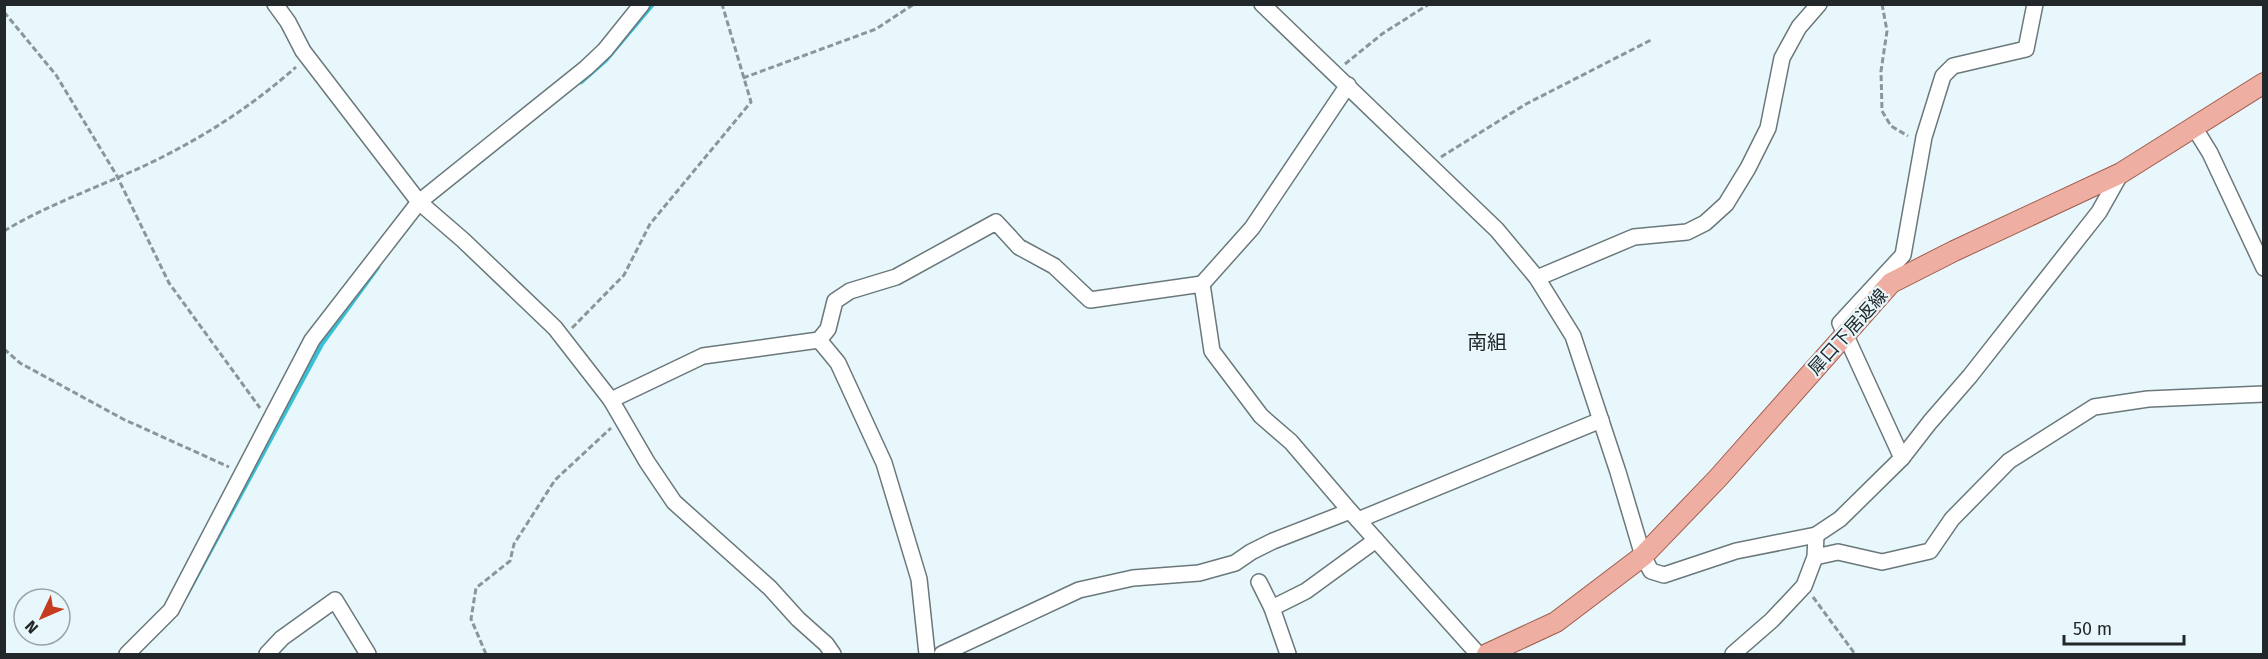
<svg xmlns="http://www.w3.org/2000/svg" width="2268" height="659" font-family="'Fira Sans','Noto Sans JP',sans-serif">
<rect width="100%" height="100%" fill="#e8f7fb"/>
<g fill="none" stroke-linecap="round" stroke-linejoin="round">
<g stroke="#37c0d8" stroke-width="4.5">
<path d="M581 82 606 60 653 4"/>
<path d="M186 596 322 344 378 267"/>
</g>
<defs>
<g id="minor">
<path d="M275 4 288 22 303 51 419 202 463 240 555 328 611 400 647 462 674 502 770 588 798 619 826 644 833 654"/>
<path d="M1262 4 1497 230 1537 278 1573 336 1618 472 1643 556 1651 571 1664 575 1736 551 1816 535 1840 519 1902 458 1930 422 1970 376 2099 212 2121 173"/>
<path d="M2194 127 2210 153 2264 268"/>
<path d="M1537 278 1634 237 1687 232 1705 223 1726 204 1748 168 1768 128 1782 58 1799 27 1819 4"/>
<path d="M1202 284 1252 228 1348 85"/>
<path d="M819 340 838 363 884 463 919 579 927 654"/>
<path d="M611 400 703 356 819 340 828 329 835 301 850 291 896 277 996 222 1019 247 1054 266 1090 300 1202 284 1212 351 1261 416 1291 442 1350 511"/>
<path d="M1902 458 1840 323 1903 255 1924 137 1943 76 1953 66 2026 49 2035 4"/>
<path d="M1358 520 1601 420"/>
<path d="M1815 557 1838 552 1882 562 1930 551 1952 519 2009 461 2094 407 2148 399 2264 394"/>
<path d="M1259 582 1272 608 1288 654"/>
<path d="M1272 608 1306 591 1376 540"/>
<path d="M127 654 171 610 312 340 419 202 586 68 605 50 642 4"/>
<path d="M267 654 282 638 335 600 368 654"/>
<path d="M942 654 1079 590 1133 578 1199 573 1235 563 1251 552 1273 541 1350 511 1478 654"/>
<path d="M1733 654 1772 620 1804 586 1815 557 1816 535"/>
</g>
<path id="major" d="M1487 654 1556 622 1643 556 1718 478 1891 283 1954 251 2121 173 2264 83"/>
</defs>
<use href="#minor" stroke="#6a787b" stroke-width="18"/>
<use href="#major" stroke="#9f5c4e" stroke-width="22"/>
<g stroke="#8b9698" stroke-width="3" stroke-dasharray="6 3" stroke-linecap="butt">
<path d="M1882 4 1887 31 1881 71 1882 111 1891 126 1908 136"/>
<path d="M4 12 56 75 117 176 169 283 260 408"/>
<path d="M1345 64 1382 34 1429 4"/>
<path d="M743 78 876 29 914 4"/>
<path d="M1441 157 1526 104 1651 40"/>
<path d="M4 231C49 204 99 187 146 165 201 139 251 107 296 67"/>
<path d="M572 328 624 275 650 224 751 102 722 4"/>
<path d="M4 349 20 363 123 419 229 467"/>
<path d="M1813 597 1855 654"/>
<path d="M486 654 471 619 476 588 510 561 514 544 555 480 611 428"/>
</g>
<use href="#minor" stroke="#fff" stroke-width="15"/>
<use href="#major" stroke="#eeaea1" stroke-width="20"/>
</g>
<g text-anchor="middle" stroke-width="4.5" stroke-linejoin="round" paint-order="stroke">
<g font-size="18" fill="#222829" stroke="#e8f7fb">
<text transform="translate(1848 332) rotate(-48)" y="6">犀口下居返線</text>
</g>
<g font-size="20" fill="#222829" stroke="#e8f7fb">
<text x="1487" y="349">南組</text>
</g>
</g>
<rect width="2268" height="659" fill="none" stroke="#222829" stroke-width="12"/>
<g transform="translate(42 617) rotate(226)"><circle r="28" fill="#e8f7fb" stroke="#99a4a7" stroke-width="1.5"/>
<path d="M0-4.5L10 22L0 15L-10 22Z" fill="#c63b20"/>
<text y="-9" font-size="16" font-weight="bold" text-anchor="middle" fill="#222829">N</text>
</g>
<path d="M2064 635v9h120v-9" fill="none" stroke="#222829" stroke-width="3"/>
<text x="2073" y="635" font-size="18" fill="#222829" stroke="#e8f7fb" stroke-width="4.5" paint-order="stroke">50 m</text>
</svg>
